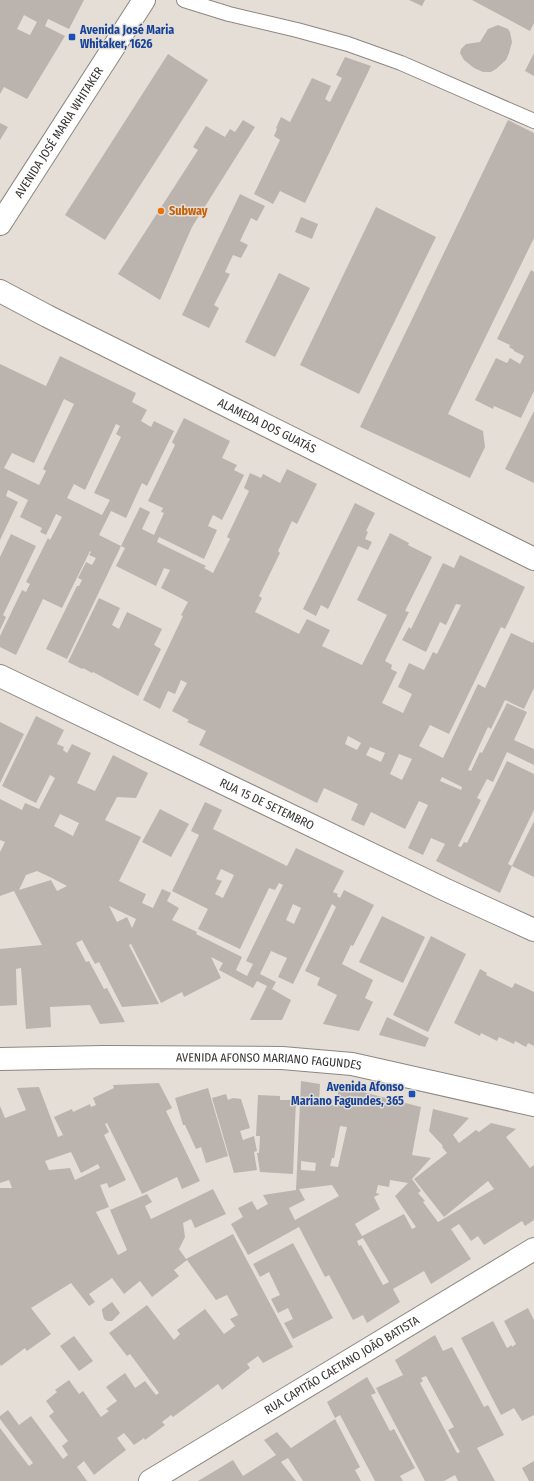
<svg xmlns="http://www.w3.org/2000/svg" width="534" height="1481" font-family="'Fira Sans Condensed',sans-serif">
<rect width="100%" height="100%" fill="#e5ded7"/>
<g fill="#bbb4ae" fill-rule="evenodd">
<path d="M0 0H84L69 29 48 19 45 26 65 36 27 99 4 87 0 94ZM24 15 37 22 30 35 17 29Z"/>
<path d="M409 0H425L422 6Z"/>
<path d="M472 0H534V23L530 31Z"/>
<path d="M498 25 508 29 510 32 512 42 509 53 506 60 496 69 491 72H483L474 68 464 60 460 53 461 49 466 44 480 42 488 29Z"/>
<path d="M534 53V76L525 71Z"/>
<path d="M168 54 208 80 105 240 65 215Z"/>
<path d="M345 57 371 66 305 203 280 191 273 204 254 194 280 140 274 136 277 129 276 128 281 117 290 122 312 78 331 86 325 99 330 102 342 78 336 75Z"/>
<path d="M243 120 255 127 192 227 160 300 118 274 198 150 193 147 206 126 225 137 230 129 235 132Z"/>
<path d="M508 120 534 133V238L448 414 483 431 485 447 470 478 360 427Z"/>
<path d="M0 123 8 127 0 140Z"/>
<path d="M240 194 265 206 257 221 251 218 240 241 248 245 241 258 233 255 225 272 230 274 214 305 219 308 209 328 182 315Z"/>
<path d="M376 207 436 237 359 394 300 365Z"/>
<path d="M301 217 318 224 312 239 295 232Z"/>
<path d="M531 270 534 272V391L521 418 494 406 493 409 475 400 496 358 507 363 510 358 520 364 524 356 514 351V350L509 347 510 345 497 339Z"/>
<path d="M279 273 310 288 275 357 245 342Z"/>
<path d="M60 356 136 393 132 402 147 410 141 421 151 427 154 421 174 431 147 486 142 483 126 518 111 511 99 535 121 546 140 507 150 512 142 529 154 535 164 513 161 512 163 508 148 501 175 445 172 442 184 418 230 441 222 458 237 465 234 470 244 475 222 520 213 515 208 526 217 530 204 559 159 537 157 542 206 566 204 568 213 573 230 539 227 537 249 491 244 488 250 473 261 478 263 474 280 483 287 469 317 484 297 524 292 521 278 551 280 553 259 596 262 598 255 612 299 634 307 619 330 630 322 646 362 665 387 615 357 600 390 533 409 543 408 545 432 557 405 611 409 612 385 661 392 665 391 669 397 672 382 703 403 713 412 694 398 687 409 663 424 670 433 652 437 654 461 605 456 604 446 625 440 622 426 652 402 640 409 627 411 629 443 563 454 568 460 555 525 587 505 629 501 627 449 734 430 725 419 746 443 758 478 684 485 688 511 633 533 643 534 641V688L524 709 505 700 491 729 488 727 468 770 471 771 480 752 482 753 507 703 527 712 514 740 534 749V765L507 752 493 782 487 779 477 798 481 800 458 846 461 847 464 842 467 843 507 761 534 774V810L508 864 512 866 500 893 436 861 445 844 431 838 423 855 408 848 428 805 419 801 405 829 371 812 364 826 351 820 358 804 324 788 317 803 199 745 206 731 187 722 189 720 172 711 187 683 181 680 175 694 168 691 160 709 143 700 183 616 181 615 188 602 161 588 170 570 164 568 156 586 116 566 125 548 121 546 67 659 46 649 77 586H79L82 580 78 578 86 562 92 565 96 558 89 555 91 552 90 551 62 608 43 599 16 655 0 647V636L22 590 26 592 30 584 26 582 48 538 50 540 62 517 56 514 46 535 40 532 42 528 20 517 28 500 8 490 6 496 18 502 0 540V364L46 386ZM64 399 74 404 43 469 46 471 39 485 4 468 12 453 34 463ZM116 424 120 426 116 434 121 437 94 493 110 500 102 515 67 498 74 484 85 490ZM348 736 361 743 357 750 345 744ZM370 747 385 753 381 762 366 755ZM399 754 412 759 402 780 390 774ZM442 777 462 787 461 790 440 781Z"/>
<path d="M534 411V483L505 469Z"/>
<path d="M355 503 375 513 366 531 368 532 365 539 372 542 368 550 358 546 328 609 321 605 316 616 303 609Z"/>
<path d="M11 534 36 546 3 615 6 617 0 630V557Z"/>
<path d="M99 598 120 608 112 625 119 629 127 612 162 629 154 645 161 649 138 696 93 672 92 673 83 668 82 669 68 662Z"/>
<path d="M36 716 64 730 57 744 64 747 63 750 67 753 72 744 91 753 77 783 95 791 113 755 148 773 136 798 117 797 105 820 141 837 119 881 146 894 142 903 153 908 162 889 171 893 167 901 179 908 172 920 197 932 196 934 242 957 236 970 247 976 253 964 246 961 283 885 279 883 275 890 269 888 240 949 198 929 208 909 172 891 199 835 191 831 205 802 222 810 213 829 287 866 296 848 344 871 333 892 338 894 337 896 340 898 344 890 374 905 353 946 351 945 342 964 373 980 365 998 373 1002 359 1031 323 1024 337 995 317 985 320 978 305 971 336 907 332 904 293 984 278 977 287 958 271 951 260 974 276 982 272 989 291 1000 282 1020H250L267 986 257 981 253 988 219 970 223 963 211 957 221 978 184 997 182 992 161 1003 131 944 129 945 159 1004 122 1007 99 962 95 964 82 940 76 943 86 962 89 961 104 989 107 988 125 1022 100 1024 90 1005 50 1007 51 1027 26 1029 21 968 16 969 17 1005 0 1006V949L42 945 14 891 0 896V852L5 842 0 840V799L22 810 25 803 39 809 55 778 50 775 36 803 2 786ZM60 814 79 823 73 836 54 826ZM221 869 234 875 223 898 215 894 222 881 216 879ZM37 871 52 878 67 886 57 891 51 880 19 890 26 875ZM293 904 301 908 294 924 286 920ZM109 906 136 919 132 928 127 917 117 922Z"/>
<path d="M0 722 24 734 0 783Z"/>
<path d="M160 809 189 824 171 857 142 842Z"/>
<path d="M534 821V877L512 866Z"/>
<path d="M382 916 425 937 403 983 359 962Z"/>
<path d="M431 936 466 954 428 1032 393 1015Z"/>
<path d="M480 969 487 973 486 975 512 988 515 983 534 992V1046L528 1043 526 1047 515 1041 514 1044 499 1037 497 1041 481 1033 480 1036 454 1023Z"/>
<path d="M387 1017 429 1038 425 1047 379 1035Z"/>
<path d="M301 1081 320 1084 319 1102 336 1106 339 1088 355 1090 421 1107 412 1155 431 1158 412 1179 421 1191 418 1193 425 1201 423 1202 438 1222 494 1189 488 1181 444 1217 414 1179 447 1153 442 1147 443 1146 429 1131 433 1109 469 1118 453 1135 459 1143 476 1130 479 1132 491 1123 516 1129 506 1137 530 1168 534 1165V1220L525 1226 522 1221 484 1245 478 1236 471 1241 459 1224 451 1229 471 1259 431 1284 424 1271 393 1289 400 1302 367 1323 363 1315 353 1320 329 1275 325 1277 299 1227 248 1255 231 1224 243 1217 238 1208 252 1201 257 1210 268 1204 263 1195 296 1190ZM340 1126 347 1127 338 1167 330 1166 332 1158H334ZM301 1161 316 1163 315 1171 301 1170ZM390 1180 408 1183 395 1196 416 1227 412 1229 404 1214 362 1236 355 1224 380 1209 374 1197 380 1194 376 1193 378 1185 389 1187ZM332 1185 339 1196 295 1220 289 1208 305 1200 299 1189ZM363 1238 389 1282 383 1285 361 1245 359 1246 357 1241Z"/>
<path d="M159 1083 172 1108 166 1111 200 1181 182 1189 177 1177 142 1194 107 1123 105 1124 109 1132 104 1135 126 1180 109 1188 107 1183 100 1185 109 1207 96 1212 118 1255 127 1250 110 1210 147 1194 152 1202 145 1206 151 1219 213 1189 226 1214 195 1228 191 1219 183 1223 185 1237 179 1249 186 1259 233 1234 293 1347 263 1363 258 1356 247 1364 250 1368 222 1390 218 1384 173 1417 171 1415 162 1422 165 1425 145 1440 144 1438 134 1445 124 1433 117 1438 126 1450 109 1463 94 1475 84 1461 77 1467 87 1481H0V1428L29 1466 33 1463 0 1419V1416L8 1410 19 1425 31 1416 63 1459 68 1455 62 1446 68 1441 49 1416 54 1412 46 1401 57 1392 55 1390 69 1380 79 1394 83 1391 101 1417 109 1411 106 1409 117 1401 106 1387 125 1373 135 1388 145 1381 156 1395 159 1393 130 1354 127 1356 109 1333 147 1305 174 1340 180 1334 177 1330 205 1309 224 1334 235 1326 230 1319 238 1315 227 1295 216 1300 187 1260 174 1270 179 1276 152 1297 140 1281 124 1294 112 1278 89 1294 95 1302 89 1306 71 1283 31 1308 51 1334 27 1351 25 1348 1 1366 0 1364V1188H12L9 1180 0 1183V1106L5 1118 26 1110 17 1088 39 1087 58 1137 63 1135 54 1117 72 1109 73 1112 90 1104 91 1107 96 1105 93 1098 114 1088 113 1085ZM71 1152 81 1173 98 1164 100 1168 75 1180 70 1168 49 1170 45 1161Z"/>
<path d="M208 1088 228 1156 206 1163 201 1147 196 1149 185 1125H183L175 1098Z"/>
<path d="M226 1094 228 1100 233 1098 241 1099 250 1128 240 1131 243 1140 254 1136 257 1151 254 1152 257 1170 234 1173 212 1098Z"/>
<path d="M258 1095 280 1096V1100H296L293 1174 260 1172 257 1153H259L260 1136H256Z"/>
<path d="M293 1243 333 1318 293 1339 284 1323 293 1319 288 1308 278 1313 271 1299 280 1295 269 1272 260 1277 253 1264Z"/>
<path d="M112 1302 120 1313 112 1321H107L104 1319 102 1311V1309Z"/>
<path d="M528 1308 534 1320V1415L522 1421 514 1408 501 1415 461 1338 493 1321 507 1348 512 1345V1347L516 1344 504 1321Z"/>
<path d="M435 1335 443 1351 452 1347 484 1407 488 1405 504 1435 477 1448 495 1481H458L455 1475 444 1481H425L376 1388 403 1375 395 1360ZM426 1376 454 1427 448 1430 460 1452 457 1453 420 1383 423 1381 421 1378Z"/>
<path d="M74 1336 93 1361 79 1371 60 1346Z"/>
<path d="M367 1377 376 1393 371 1395 390 1431 394 1429 415 1468 400 1476 403 1481H375L340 1415 335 1418 327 1402Z"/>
<path d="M335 1419 360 1467 355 1470 361 1481H303L288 1458 281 1462 296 1481H198L233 1460 243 1476 276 1455 264 1440 277 1432 291 1448Z"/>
<path d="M534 1461V1481H529L522 1468Z"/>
</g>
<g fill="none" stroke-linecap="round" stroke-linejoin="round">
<defs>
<path id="lane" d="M184 0 229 14 297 30 348 44 401 63 534 121"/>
<g id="street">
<path id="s1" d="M0 676 446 890 534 930"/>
<path id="s2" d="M150 1481 534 1249"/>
</g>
<g id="secondary">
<path id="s3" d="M0 224 144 0"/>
<path id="s4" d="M0 291 47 316 534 559"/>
<path id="s5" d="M0 1059 104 1057 282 1058 352 1064 534 1105"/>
</g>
</defs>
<use href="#lane" stroke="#8d8680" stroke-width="16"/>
<use href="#street" stroke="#8d8680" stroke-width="24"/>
<use href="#secondary" stroke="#8d8680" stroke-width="24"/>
<use href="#lane" stroke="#fff" stroke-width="14"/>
<use href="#street" stroke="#fff" stroke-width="22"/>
<use href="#secondary" stroke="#fff" stroke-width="22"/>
</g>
<g fill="#1a4fb4" stroke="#e5ded7" stroke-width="1.5">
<rect x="68" y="33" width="8" height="8" rx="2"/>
<rect x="408" y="1090" width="8" height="8" rx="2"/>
</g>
<circle fill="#e8710a" stroke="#e5ded7" stroke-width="1.5" cx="161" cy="211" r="4"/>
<g text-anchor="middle" stroke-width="3" stroke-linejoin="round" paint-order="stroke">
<g font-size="12" font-weight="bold" fill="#164399" stroke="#e5ded7" text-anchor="start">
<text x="80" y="34">Avenida José Maria<tspan x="80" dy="14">Whitaker, 1626</tspan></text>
<text x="404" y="1091" text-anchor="end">Avenida Afonso<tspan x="404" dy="14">Mariano Fagundes, 365</tspan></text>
</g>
<g font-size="12" fill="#373432" stroke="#e5ded7">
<text dy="4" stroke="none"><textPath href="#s3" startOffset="109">AVENIDA JOSÉ MARIA WHITAKER</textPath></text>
<text dy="4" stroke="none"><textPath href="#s4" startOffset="299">ALAMEDA DOS GUATÁS</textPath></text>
<text dy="4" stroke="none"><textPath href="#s1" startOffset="296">RUA 15 DE SETEMBRO</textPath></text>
<text dy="4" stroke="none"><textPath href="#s5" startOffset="269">AVENIDA AFONSO MARIANO FAGUNDES</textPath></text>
<text dy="4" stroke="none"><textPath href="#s2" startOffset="224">RUA CAPITÃO CAETANO JOÃO BATISTA</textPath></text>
</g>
<g font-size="12" font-weight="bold" fill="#c56008" stroke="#e5ded7" text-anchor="start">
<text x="169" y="215">Subway</text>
</g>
</g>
</svg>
